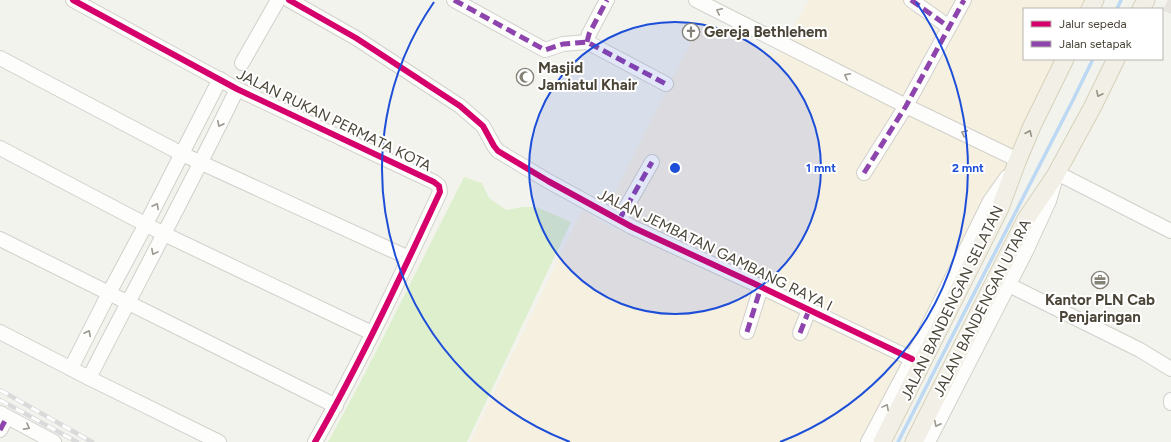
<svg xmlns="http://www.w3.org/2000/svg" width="1171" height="442" font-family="Figtree,sans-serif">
<rect width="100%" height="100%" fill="#f3f3ee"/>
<path fill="#f6f0e1" d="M809 0H1089L1085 9H1024V59H1060L869 442H470L582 210 634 241 602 218 702 20 777 56Z"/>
<path fill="#e7e4df" d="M1168 0H1171V14L1163 10Z"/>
<path fill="#deefcd" d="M464 177 482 183 489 198 506 210 522 207H536L571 222 467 442H328L362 379Z"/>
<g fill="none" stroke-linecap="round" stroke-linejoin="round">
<g stroke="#bcd8f2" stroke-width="3.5">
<path d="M1117 9 1121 0"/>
<path d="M898 442 1073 100 1093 59"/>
</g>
<defs>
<g id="minor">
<path d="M73 0 237 89 434 182 439 186 440 192C401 276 361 361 315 442"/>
<path d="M289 0 356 38 460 106 483 126 494 146 498 151 548 181 632 227 753 283 912 359"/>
<path d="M454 0 545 50 563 44 587 42 666 84"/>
<path d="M696 0 906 106 1018 160"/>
<path d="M911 0 949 27"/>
<path d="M587 42 589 34 607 0"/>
<path d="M0 58 182 154 409 258"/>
<path d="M242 63 278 0"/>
<path d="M0 148 164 234 372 333"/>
<path d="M864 173 906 106 964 0"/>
<path d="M1057 173 1171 231"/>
<path d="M619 220 652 162"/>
<path d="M0 239 336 406"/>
<path d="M1009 285 1140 350 1171 369"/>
<path d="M0 332 89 378 219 442"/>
<path d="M747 332 761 287"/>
<path d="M800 333 809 310"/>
<path d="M71 368 109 293 146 224 220 79"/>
<path d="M89 378C138 282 190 187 237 89"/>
<path d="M1171 400V403"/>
<path d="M0 413 54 442"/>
<path d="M0 430 7 417"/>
<path d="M868 442 912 359 990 201 1007 177"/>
<path d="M928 442 1026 251 1049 201 1055 180"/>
</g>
<g id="major">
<path d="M1090 9 1095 0"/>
<path d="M1141 9 1146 0"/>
<path d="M882 442 1000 208 1017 162 1032 126 1065 59"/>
<path d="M914 442 1026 219 1055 176 1093 106 1116 59"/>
</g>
</defs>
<use href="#minor" stroke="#d1d0cb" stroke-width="16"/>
<use href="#major" stroke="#d6d1ba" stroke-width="19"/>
<use href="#minor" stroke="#fdfdfc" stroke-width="14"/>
<use href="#major" stroke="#f2f0e6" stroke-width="17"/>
<defs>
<g id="rail">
<path d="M0 390 92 442"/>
<path d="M0 400 77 442"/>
</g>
</defs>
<use href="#rail" stroke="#dadada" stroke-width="4.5"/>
<use href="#rail" stroke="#fff" stroke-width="3" stroke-dasharray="9" stroke-linecap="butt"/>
<g stroke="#8e44ad" stroke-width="5" stroke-dasharray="10 5" stroke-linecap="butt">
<path d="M454 0 545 50 563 44 587 42 666 84"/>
<path d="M911 0 949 27"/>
<path d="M587 42 589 34 607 0"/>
<path d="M864 173 906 106 964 0"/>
<path d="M619 220 652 162"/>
<path d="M747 332 761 287"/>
<path d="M800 333 809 310"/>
<path d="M0 430 7 417"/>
</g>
<defs>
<g id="cycleway">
<path d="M73 0 237 89 434 182 439 186 440 192C401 276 361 361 315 442"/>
<path d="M289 0 356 38 460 106 483 126 494 146 498 151 548 181 632 227 753 283 912 359"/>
</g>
</defs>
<use href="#cycleway" stroke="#fff" stroke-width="8"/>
<use href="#cycleway" stroke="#d6006c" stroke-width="6"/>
</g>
<defs><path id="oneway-chevron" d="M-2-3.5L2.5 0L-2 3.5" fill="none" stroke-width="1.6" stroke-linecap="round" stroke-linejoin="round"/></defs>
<g stroke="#9b9890">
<use href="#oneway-chevron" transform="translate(719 11) rotate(-155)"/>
<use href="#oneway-chevron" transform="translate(847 76) rotate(-153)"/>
<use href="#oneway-chevron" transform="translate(220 124) rotate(116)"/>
<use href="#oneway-chevron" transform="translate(964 133) rotate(-155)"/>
<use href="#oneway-chevron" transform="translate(156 206) rotate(-63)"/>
<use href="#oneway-chevron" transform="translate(154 252) rotate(118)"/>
<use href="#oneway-chevron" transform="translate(88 333) rotate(-63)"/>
<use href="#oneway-chevron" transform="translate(886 407) rotate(-62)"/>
<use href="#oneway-chevron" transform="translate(937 424) rotate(117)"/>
<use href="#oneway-chevron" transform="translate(27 427) rotate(28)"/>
</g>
<g stroke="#969286">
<use href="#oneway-chevron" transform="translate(1099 94) rotate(116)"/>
<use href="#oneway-chevron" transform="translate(1029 133) rotate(-67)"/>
</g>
<circle cx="675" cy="168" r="146" fill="#1d4ed8" fill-opacity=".12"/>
<g fill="none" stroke="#1d4ed8" stroke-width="2">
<circle cx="675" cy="168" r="146"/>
<path d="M570 442A293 293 0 0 1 434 2M916 2A293 293 0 0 1 780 442"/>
</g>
<defs>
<symbol id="church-ring" viewBox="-11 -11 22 22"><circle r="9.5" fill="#fff" stroke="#868278" stroke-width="1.5"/><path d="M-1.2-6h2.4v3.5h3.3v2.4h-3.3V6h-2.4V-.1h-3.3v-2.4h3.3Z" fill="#868278"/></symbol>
<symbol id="mosque-ring" viewBox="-11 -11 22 22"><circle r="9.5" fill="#fff" stroke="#868278" stroke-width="1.5"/><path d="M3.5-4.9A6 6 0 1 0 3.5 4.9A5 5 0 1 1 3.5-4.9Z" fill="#868278"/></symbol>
<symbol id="office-ring" viewBox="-11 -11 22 22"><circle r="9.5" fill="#fff" stroke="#868278" stroke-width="1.5"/><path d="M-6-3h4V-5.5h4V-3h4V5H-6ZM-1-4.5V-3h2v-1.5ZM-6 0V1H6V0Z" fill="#868278"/></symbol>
</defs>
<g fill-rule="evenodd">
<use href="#church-ring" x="681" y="22" width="20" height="20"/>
<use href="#mosque-ring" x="515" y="67" width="20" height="20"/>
<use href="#office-ring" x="1090" y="270" width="20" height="20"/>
</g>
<g text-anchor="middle" stroke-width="4" stroke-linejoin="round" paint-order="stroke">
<g font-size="15" font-weight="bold" fill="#4b4538" stroke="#fff" text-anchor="start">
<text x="704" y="37">Gereja Bethlehem</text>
<text x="538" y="73">Masjid<tspan x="538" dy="17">Jamiatul Khair</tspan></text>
<text x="1100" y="305" text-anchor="middle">Kantor PLN Cab<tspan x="1100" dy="17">Penjaringan</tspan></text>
</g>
<g font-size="15" fill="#4b4538" stroke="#fff">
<text transform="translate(334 120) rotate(26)" y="5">JALAN RUKAN PERMATA KOTA</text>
<text transform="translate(715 250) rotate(26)" y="5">JALAN JEMBATAN GAMBANG RAYA I</text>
<text transform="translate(952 303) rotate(-64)" y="5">JALAN BANDENGAN SELATAN</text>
<text transform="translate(982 308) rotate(-63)" y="5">JALAN BANDENGAN UTARA</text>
</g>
</g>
<circle cx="675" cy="168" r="6" fill="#1d4ed8" stroke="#fff" stroke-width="2"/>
<g font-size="12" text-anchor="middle" font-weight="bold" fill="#1d4ed8" stroke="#fff" stroke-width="4" stroke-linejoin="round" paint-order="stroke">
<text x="821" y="172">1 mnt</text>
<text x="968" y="172">2 mnt</text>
</g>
<rect x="1023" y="8" width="140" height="52" fill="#ffffff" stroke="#b7b5af"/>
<rect x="1031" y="21" width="20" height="6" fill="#d6006c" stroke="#b7b5af"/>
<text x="1059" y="28" font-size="12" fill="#4b4538">Jalur sepeda</text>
<rect x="1031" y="41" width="20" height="6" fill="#8e44ad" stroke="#b7b5af"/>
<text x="1059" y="48" font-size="12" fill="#4b4538">Jalan setapak</text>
</svg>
